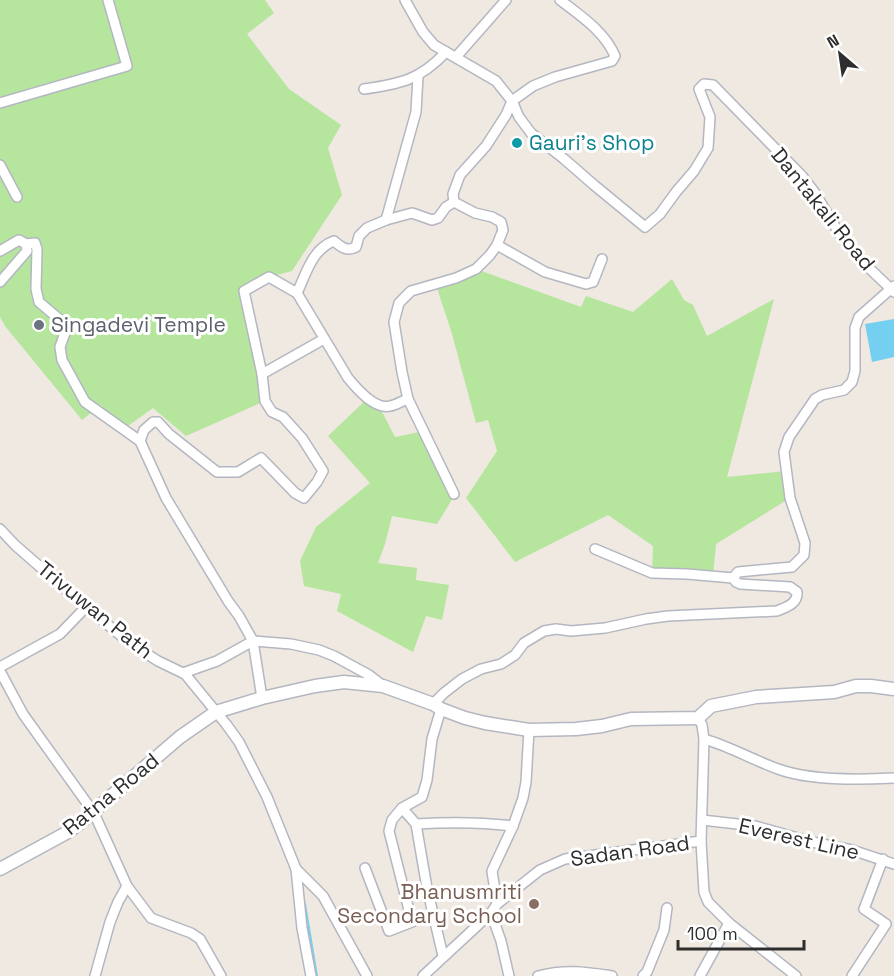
<svg xmlns="http://www.w3.org/2000/svg" width="894" height="976" font-family="'Space Grotesk',sans-serif">
<rect width="100%" height="100%" fill="#efe9e1"/>
<g fill="#b6e59e">
<path d="M0 0H265L274 13 247 34 289 89 341 125 328 148 342 195 292 271 269 277 244 291 265 401 186 436 153 408 121 431 101 405 82 420 5 326 0 317Z"/>
<path d="M476 269 581 307 586 296 633 312 672 279 684 300 693 305 707 336 774 299 727 477 786 471 790 498 716 544 713 576 652 573 653 546 608 515 515 562 466 498 497 451 488 420 476 423 452 334 436 285Z"/>
<path d="M368 398 379 406 395 437 424 431 454 494 451 501 437 524 392 516 385 544 378 563 417 568 416 580 449 585 442 620 426 616 413 652 337 611 341 594 304 586 300 561 316 527 370 483 328 436Z"/>
</g>
<path fill="#75cff0" d="M894 319V357L872 362 865 324Z"/>
<g fill="none" stroke-linecap="round" stroke-linejoin="round">
<path stroke="#75cff0" stroke-width="2" d="M305 904 317 976"/>
<defs>
<g id="minor">
<path d="M405 0 423 32 434 45 496 81 512 101 519 117 531 133 563 158 594 185 645 227 660 214 676 192 694 171 708 148 710 117 699 89 704 84 713 85 802 176 815 193 842 238 869 268 894 292"/>
<path d="M456 57 506 0"/>
<path d="M364 89C400 84 420 80 446 52"/>
<path d="M0 103 127 66 108 0"/>
<path d="M0 165 17 197"/>
<path d="M386 220 416 112 418 76"/>
<path d="M26 244 35 243 37 249 36 289 39 302 59 319 66 330 60 347 62 360 85 402 140 441"/>
<path d="M497 245 545 272 586 284 593 282 602 259"/>
<path d="M0 251 19 240 26 244 27 251 0 282"/>
<path d="M297 293C306 274 312 249 334 241 341 247 347 252 356 247L359 236 367 228 386 220 412 213 432 220 438 218 446 207 454 202"/>
<path d="M262 374 324 339"/>
<path d="M408 399 454 494"/>
<path d="M0 529 15 545 86 607 130 643 158 661 185 674 226 724 239 742 267 797 296 869 323 896 367 976"/>
<path d="M595 549 652 573 687 574 733 578"/>
<path d="M0 667 60 634 86 607"/>
<path d="M0 671 23 714 94 813 127 886 118 902 110 922 95 976"/>
<path d="M183 673 217 661 253 641 291 644 319 650 334 656 369 675 382 685"/>
<path d="M262 698 253 641 239 616 228 601 166 498 140 441 144 430 153 422H158L169 434 217 472H238L261 458 295 493 304 498 317 482 323 471 302 438 283 417 272 412 265 401 262 374 244 291 269 277 297 293 348 378C357 389 375 410 390 406 396 405 402 401 408 399L402 372 394 322 399 303 411 291 456 278 476 269 490 255 497 245 503 230 501 222 492 217 475 213 454 202 453 194 460 175 486 146 506 115 512 101 533 86 555 77 612 61 615 56C605 32 581 16 560 0"/>
<path d="M433 704 444 693 462 679 481 669 501 664 515 655 524 643 544 631 556 629 571 631 605 628 646 619 668 616 777 611C786 607 798 604 797 592L790 587 740 584 736 582 733 578 738 572 792 567 804 555 805 543 790 498 784 452 789 437 815 399 822 395 844 390 852 382 855 371V328L859 317 894 286"/>
<path d="M441 709 432 739 427 780 422 797 402 808 416 824 427 888 443 956"/>
<path d="M698 718 702 725 704 739 701 841 704 892 708 902 729 923 796 976"/>
<path d="M704 739C729 746 753 760 778 769 811 781 859 780 894 778"/>
<path d="M702 820 755 826 812 842 852 850 894 864"/>
<path d="M416 824C448 822 481 822 513 826L523 798 526 782 529 730"/>
<path d="M365 868 389 931 412 922 389 831 392 820 402 808"/>
<path d="M296 869 302 928 311 976"/>
<path d="M127 886 151 918 191 933 200 939 221 976"/>
<path d="M497 904 492 871 513 826"/>
<path d="M491 913 501 941 509 976"/>
<path d="M423 976 491 913 497 904 540 870 565 859 701 841"/>
<path d="M538 976C566 969 585 972 612 976"/>
<path d="M643 976 647 972 664 930 667 908"/>
<path d="M700 976 729 923"/>
<path d="M852 976 886 924 864 909 883 859"/>
</g>
<path id="tertiary" d="M0 869 68 832 81 822 180 737 216 712 262 698 315 686 344 682 383 686 433 704 441 709 465 718 485 723 529 730 576 729 602 726 631 719 698 718 711 706 756 697 834 692 856 686H871L894 689"/>
</defs>
<use href="#minor" stroke="#b4b7c1" stroke-width="12"/>
<use href="#tertiary" stroke="#b4b7c1" stroke-width="15"/>
<use href="#minor" stroke="#fff" stroke-width="9"/>
<use href="#tertiary" stroke="#fff" stroke-width="12"/>
</g>
<circle fill="#0f9aa8" stroke="#fff" stroke-width="2" cx="517" cy="143" r="6"/>
<circle fill="#6b7280" stroke="#fff" stroke-width="2" cx="39" cy="325" r="6"/>
<circle fill="#8d6e63" stroke="#fff" stroke-width="2" cx="534" cy="904" r="6"/>
<g text-anchor="middle" stroke-width="6" stroke-linejoin="round" paint-order="stroke">
<g font-size="21" fill="#0d838f" stroke="#fff" text-anchor="start">
<text x="529" y="150">Gauri's Shop</text>
</g>
<g font-size="21" fill="#2e2e2e" stroke="#fff">
<text transform="translate(823 209) rotate(51)" y="7">Dantakali Road</text>
<text transform="translate(95 610) rotate(39)" y="7">Trivuwan Path</text>
<text transform="translate(111 794) rotate(-39)" y="7">Ratna Road</text>
<text transform="translate(799 839) rotate(13)" y="7">Everest Line</text>
<text transform="translate(630 851) rotate(-8)" y="7">Sadan Road</text>
</g>
<g font-size="21" fill="#5b616d" stroke="#fff" text-anchor="start">
<text x="51" y="332">Singadevi Temple</text>
</g>
<g font-size="21" fill="#785e54" stroke="#fff" text-anchor="end">
<text x="522" y="899">Bhanusmriti<tspan x="522" dy="24">Secondary School</tspan></text>
</g>
</g>
<g transform="translate(840 54) rotate(331)" stroke="#ffffff" stroke-width="4.5" paint-order="stroke">
<path d="M0-4.5L10 22L0 15L-10 22Z" fill="#2e2e2e"/>
<text y="-9" font-size="16" font-weight="bold" text-anchor="middle" fill="#2e2e2e">N</text>
</g>
<path d="M678 940v9h126v-9" fill="none" stroke="#2e2e2e" stroke-width="3"/>
<text x="687" y="940" font-size="18" fill="#2e2e2e" stroke="#ffffff" stroke-width="4.5" paint-order="stroke">100 m</text>
</svg>
